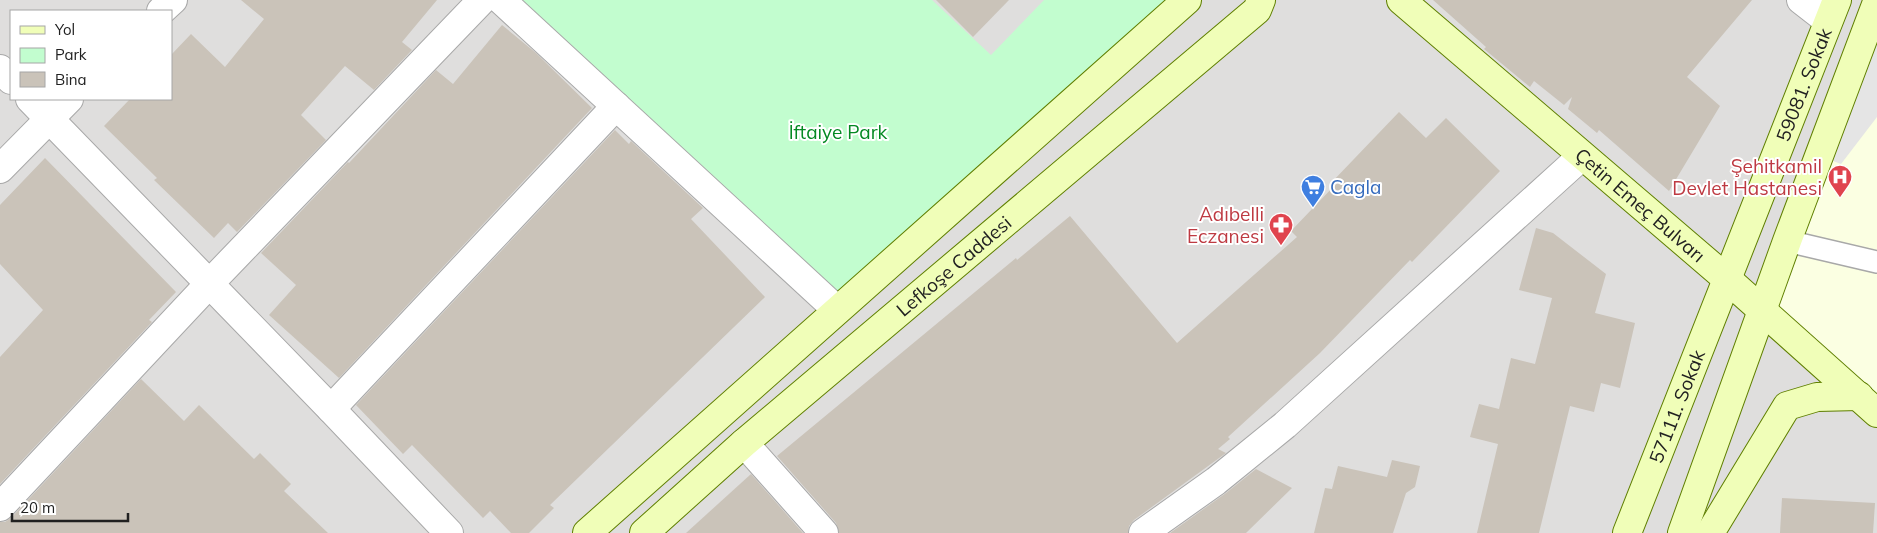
<svg xmlns="http://www.w3.org/2000/svg" width="1877" height="533" font-family="Mulish,sans-serif">
<rect width="100%" height="100%" fill="#f2efe7"/>
<path fill="#dfdedd" fill-rule="evenodd" d="M0 0H1877V533H0ZM11 11H171V99H11Z"/>
<path fill="#fbffe2" d="M1877 2V413L1762 311Z"/>
<path fill="#c2fdcf" d="M501 0H932L991 55 1044 0H1187L837 310Z"/>
<path fill="#e5e5e5" d="M1877 2V117L1841 164 1820 156Z"/>
<g fill="#cac3b9">
<path d="M241 0H437L402 42 412 50 374 90 345 66 301 115 326 140 237 232 228 223 214 238 154 180 157 178 104 126 130 99H171V55L191 34 225 67 264 19Z"/>
<path d="M936 0H1009L973 37Z"/>
<path d="M1433 0H1752L1687 77 1720 106 1669 191 1599 130 1597 133 1568 109 1572 97 1564 105 1534 81 1530 87 1484 49 1486 47Z"/>
<path d="M502 25 536 53 592 108 339 378 269 315 296 285 261 253 348 162 349 163 436 70 453 84Z"/>
<path d="M1399 112 1426 138 1446 118 1500 171 1412 262 1410 260 1320 353 1228 437 1230 439 1218 449 1226 453 1134 520 1129 526 1128 533H839L836 523 777 456 1016 258 1017 260 1070 216 1177 343 1297 237 1291 231 1334 186 1331 183Z"/>
<path d="M615 130 629 144 631 141 703 208 691 219 765 297 550 505 554 508 529 533H511L490 511 483 518 412 445 403 454 356 405Z"/>
<path d="M45 158 176 292 149 320 152 322 0 484V357L43 310 0 264V205Z"/>
<path d="M1536 228 1553 233 1606 274 1595 313 1635 323 1620 388 1601 383 1594 412 1570 406 1539 533H1477L1498 444 1470 437 1479 404 1499 409 1511 358 1535 364 1552 298 1519 290Z"/>
<path d="M141 379 184 421 199 405 254 459 260 453 291 484 284 491 328 533H0V522H5L11 518Z"/>
<path d="M1392 460 1420 466 1415 487 1406 493 1393 533H1314L1325 488 1332 489 1338 466 1387 477Z"/>
<path d="M1256 469 1292 488 1246 533H1170L1226 493Z"/>
<path d="M751 474 803 533H686Z"/>
<path d="M1782 498 1875 503 1873 533H1780Z"/>
</g>
<g fill="none" stroke-linecap="round" stroke-linejoin="round">
<defs>
<path id="service" d="M1787 241 1877 262"/>
<g id="minor">
<path d="M501 0 837 310"/>
<path d="M1801 0 1828 21"/>
<path d="M161 11 173 0"/>
<path d="M0 69 11 80"/>
<path d="M30 99 331 409 449 533"/>
<path d="M0 169 69 99"/>
<path d="M331 409 616 106"/>
<path d="M744 443 824 533"/>
<path d="M0 507 209 284 482 0"/>
<path d="M1143 533 1216 481 1285 425 1582 156"/>
</g>
<g id="secondary">
<path id="s1" d="M1401 0 1727 279 1877 413"/>
<path d="M587 533 1187 0"/>
<path id="s2" d="M644 533 744 443 1257 10 1261 0"/>
<path id="s3" d="M1627 533 1837 0"/>
<path d="M1682 533 1787 241 1877 2"/>
<path d="M1710 533 1787 406 1817 397 1859 396"/>
</g>
</defs>
<use href="#service" stroke="#a8a8a8" stroke-width="24"/>
<use href="#minor" stroke="#a8a8a8" stroke-width="30"/>
<use href="#secondary" stroke="#5f7f00" stroke-width="30"/>
<use href="#service" stroke="#fff" stroke-width="21"/>
<use href="#minor" stroke="#fff" stroke-width="28"/>
<use href="#secondary" stroke="#f0feb8" stroke-width="28"/>
</g>
<defs>
<symbol id="hospital-pin" viewBox="-11 -11 22 30"><path d="M0 17L-7.5 6A9.5 9.5 0 1 1 7.5 6Z" fill="#e0444e" stroke="#fff"/><path d="M-5-5h3v3.5h4V-5h3V5h-3V1.5h-4V5h-3Z" fill="#fff"/></symbol>
<symbol id="supermarket-pin" viewBox="-11 -11 22 30"><path d="M0 17L-7.5 6A9.5 9.5 0 1 1 7.5 6Z" fill="#3f7fe0" stroke="#fff"/><path d="M-6-5.5h2.5l.6 2H6L4.5 2H-2.5L-4.4-4H-6ZM-1.5 3.2a1.3 1.3 0 1 0 .1 0ZM3 3.2a1.3 1.3 0 1 0 .1 0Z" fill="#fff"/></symbol>
<symbol id="pharmacy-pin" viewBox="-11 -11 22 30"><path d="M0 17L-7.5 6A9.5 9.5 0 1 1 7.5 6Z" fill="#e0444e" stroke="#fff"/><path d="M-2-6h4v4h4v4h-4v4h-4v-4h-4v-4h4Z" fill="#fff"/></symbol>
</defs>
<g fill-rule="evenodd">
<use href="#hospital-pin" x="1826" y="163" width="28" height="38"/>
<use href="#supermarket-pin" x="1299" y="173" width="28" height="38"/>
<use href="#pharmacy-pin" x="1267" y="211" width="28" height="38"/>
</g>
<g text-anchor="middle" stroke-width="4" stroke-linejoin="round" paint-order="stroke">
<g font-size="19" fill="#212121" stroke="#fff">
<text dy="7" stroke="none"><textPath href="#s3" startOffset="482">59081. Sokak</textPath></text>
<text dy="7" stroke="none"><textPath href="#s1" startOffset="315">Çetin Emeç Bulvarı</textPath></text>
<text dy="7" stroke="none"><textPath href="#s2" startOffset="409">Lefkoşe Caddesi</textPath></text>
<text dy="7" stroke="none"><textPath href="#s3" startOffset="136">57111. Sokak</textPath></text>
</g>
<g font-size="19" fill="#048922" stroke="#fff">
<text x="838" y="139">İftaiye Park</text>
</g>
<g font-size="19" fill="#be3a42" stroke="#fff" text-anchor="end">
<text x="1822" y="173">Şehitkamil<tspan x="1822" dy="22">Devlet Hastanesi</tspan></text>
<text x="1264" y="221">Adıbelli<tspan x="1264" dy="22">Eczanesi</tspan></text>
</g>
<g font-size="19" fill="#366cbe" stroke="#fff" text-anchor="start">
<text x="1330" y="194">Cagla</text>
</g>
</g>
<rect x="10" y="10" width="162" height="90" fill="#ffffff" stroke="#a6a6a6"/>
<rect x="20" y="26" width="25" height="8" fill="#f0feb8" stroke="#a6a6a6"/>
<text x="55" y="35" font-size="15" fill="#212121">Yol</text>
<rect x="20" y="48" width="25" height="15" fill="#c2fdcf" stroke="#a6a6a6"/>
<text x="55" y="60" font-size="15" fill="#212121">Park</text>
<rect x="20" y="72" width="25" height="15" fill="#cac3b9" stroke="#a6a6a6"/>
<text x="55" y="85" font-size="15" fill="#212121">Bina</text>
<path d="M12 513v8h116v-8" fill="none" stroke="#212121" stroke-width="2.5"/>
<text x="20" y="513" font-size="15" fill="#212121" stroke="#ffffff" stroke-width="4" paint-order="stroke">20 m</text>
</svg>
